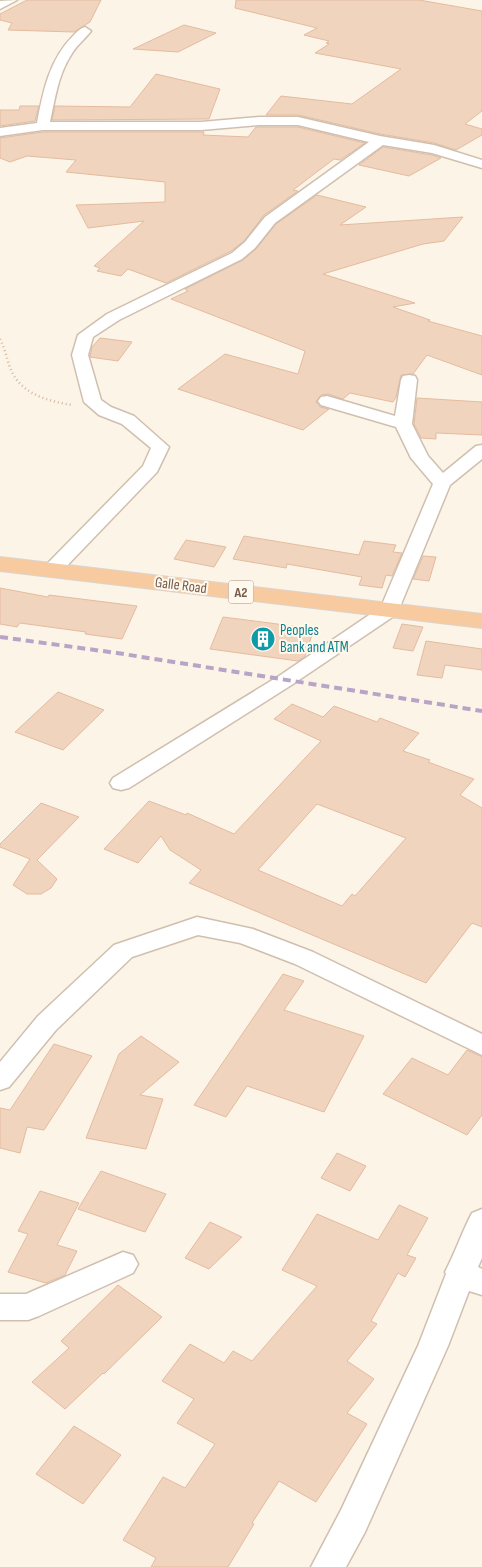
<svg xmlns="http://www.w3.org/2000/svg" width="482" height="1567" font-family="'Sofia Sans Condensed',sans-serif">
<rect width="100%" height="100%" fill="#fcf4e6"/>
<g fill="#f1d4be" stroke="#e4bb9f" fill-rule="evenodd">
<path d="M27 0H101L90 22 74 32 8 30 12 23 0 20V14Z"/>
<path d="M236 0H419L482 11V111L465 124 482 129V135L456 150 434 143 380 134 298 115H266L281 96 352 104 401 69 315 53 329 44 326 43 329 41 304 35 317 28 235 8Z"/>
<path d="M184 25 216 33 178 52 133 49Z"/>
<path d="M156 74 220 89 209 119 52 120 55 106 130 107Z"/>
<path d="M20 106H39L35 121 0 126V110H19Z"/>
<path d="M256 127H298L365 143 340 160 334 159 293 190 298 191 264 215 244 241 231 251 166 283 128 269 121 276 97 271 100 268 94 266 144 221 88 228 76 205 165 202V182L66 172 76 160 27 156 10 162 0 158V138L43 132H204L203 135 248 137Z"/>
<path d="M383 147 432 155 441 158 409 176 359 165Z"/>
<path d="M317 195 366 207 340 225 463 217 444 241 423 244 323 274 415 303 393 307 430 320 428 321 482 336V375L427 355 413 374 401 375 396 397 393 402 350 393 343 399 328 394 321 395 316 402 320 407 329 409 303 430 178 389 225 354 298 374 305 351 171 299 188 291 185 289 243 260 256 249 276 224Z"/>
<path d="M100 338 132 342 118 361 90 357 92 347Z"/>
<path d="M417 398 482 402V435L436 433V439L421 438 414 424Z"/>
<path d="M244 536 359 555 364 541 396 545 393 552 402 553 392 576 386 575 382 588 359 585 362 577 287 564 286 568 233 559Z"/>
<path d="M186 540 226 547 214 567 174 559Z"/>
<path d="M423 556 436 557 429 581 413 579Z"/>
<path d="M0 588 48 597 49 595 137 606 122 639 85 634 86 632 20 623 17 627 0 624Z"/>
<path d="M223 617 270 623 314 629 305 656 298 661 210 649Z"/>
<path d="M402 624 423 627 413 651 393 648Z"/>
<path d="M426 641 482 649V670L445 665 442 678 417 675Z"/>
<path d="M58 692 104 710 63 750 15 732Z"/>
<path d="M292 704 323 717 334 706 377 722 380 718 419 733 403 751 430 760 428 762 474 779 460 795 482 808V927L472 923 426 983 189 883 201 870 170 850 161 836 138 863 104 849 149 801 186 815 187 813 234 834 321 741 274 719ZM317 804 406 838 355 896 352 894 342 906 258 870Z"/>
<path d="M41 803 79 817 37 860 57 879 51 888 41 894H27L13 885 30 859 0 847V844Z"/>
<path d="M283 974 304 981 284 1010 364 1036 324 1112 247 1086 226 1117 194 1105Z"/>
<path d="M141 1036 179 1062 140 1095 163 1099 146 1149 86 1138 119 1054Z"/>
<path d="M54 1044 92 1056 44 1130 27 1127 20 1153 0 1148V1108L10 1110Z"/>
<path d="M467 1050 482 1057V1115L467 1135 383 1094 412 1058 448 1075Z"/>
<path d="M337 1153 366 1166 350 1191 321 1178Z"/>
<path d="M101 1171 166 1194 145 1232 78 1209Z"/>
<path d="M40 1191 79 1203 57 1245 77 1251 65 1275 46 1283 8 1272 28 1234 18 1231Z"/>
<path d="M399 1205 428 1218 407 1255 416 1258 405 1277 398 1273 371 1321 377 1324 347 1361 374 1379 347 1413 367 1424 316 1502 279 1481 252 1523 254 1524 228 1567H151L156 1558 123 1540 163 1477 185 1488 215 1444 177 1423 194 1399 162 1381 190 1344 224 1363 233 1351 252 1361 317 1286 282 1270 317 1214 378 1240Z"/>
<path d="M210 1222 242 1237 209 1269 185 1258Z"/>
<path d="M118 1285 162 1317 104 1374 103 1373 65 1409 32 1382 69 1348 61 1341Z"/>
<path d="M74 1426 121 1455 83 1504 36 1474Z"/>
</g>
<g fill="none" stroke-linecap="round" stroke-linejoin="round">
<defs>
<g id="minor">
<path d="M17 0 0 9V1Z"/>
<path d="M85 27 91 31C85 39 76 46 71 55 58 75 55 99 50 122H201L259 117H298L380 136 434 145 482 160V168L432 153 383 145 275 223 255 248 242 259 119 320 93 337 88 355 101 400 111 407 134 416 169 447 157 472 59 574 52 576 45 574 42 570 45 566 143 466 151 448 122 424 99 415 84 402 72 355 78 335 107 314 232 253 245 242 265 217 369 142 298 125H259L201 130H43L0 136V128L37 123C43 92 49 60 73 36 77 32 79 29 85 27Z"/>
<path d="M409 375 415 376 417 380 412 424 428 456 443 473 476 446 482 445V459L450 485 397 614 293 684 129 788 121 790 113 788 110 783 113 778 279 676 381 607 433 484 411 458 396 427 321 405 318 401 321 397 327 396 395 416 401 380 403 376Z"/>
<path d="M197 917 253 929 313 952 482 1034V1055L295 964 240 943 198 935 132 957 56 1030 9 1087 0 1090V1062L38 1016 114 945Z"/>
<path d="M482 1209V1258L478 1267 482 1269V1295L469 1291 448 1346 365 1532 346 1567H311L341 1510 418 1346 446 1274 445 1272C455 1253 462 1232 472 1213Z"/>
<path d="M123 1252 133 1255 138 1264 133 1273 39 1316 28 1320H0V1294H26Z"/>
</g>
<path id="trunk" d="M0 557 482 614V628L0 571Z"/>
</defs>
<use href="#minor" stroke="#d0bfaf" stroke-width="3"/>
<use href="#trunk" stroke="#dbd4d0" stroke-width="2"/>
<path stroke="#d6b7a1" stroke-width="2.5" stroke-dasharray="1 3" stroke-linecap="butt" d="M0 339C6 350 7 362 12 372 23 395 49 401 72 405"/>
<use href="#minor" fill="#fff" fill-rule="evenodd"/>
<use href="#trunk" fill="#f8ca9f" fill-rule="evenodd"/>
<path stroke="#b8a4c6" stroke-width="4" stroke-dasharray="8 5" stroke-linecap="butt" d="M0 637 117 653 482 711"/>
</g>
<defs>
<symbol id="building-disc" viewBox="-11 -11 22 22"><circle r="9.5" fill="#0f9aa8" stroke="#fff8ed"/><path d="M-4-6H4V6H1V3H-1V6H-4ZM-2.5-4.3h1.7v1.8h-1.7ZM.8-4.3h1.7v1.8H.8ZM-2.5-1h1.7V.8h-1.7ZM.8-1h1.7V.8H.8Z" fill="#fff"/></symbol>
</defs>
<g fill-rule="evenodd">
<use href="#building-disc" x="249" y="625" width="28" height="28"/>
</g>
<g text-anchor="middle" stroke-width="4" stroke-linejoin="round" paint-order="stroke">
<rect fill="#fff8ed" stroke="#9e8a7c" stroke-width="1" x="228.5" y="580.5" width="25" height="23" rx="4"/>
<g font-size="14" font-weight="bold" fill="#755b4b">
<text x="241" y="597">A2</text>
</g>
<g font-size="15" fill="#755b4b" stroke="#fff8ed">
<text transform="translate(181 585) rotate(7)" y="5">Galle Road</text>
</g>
<g font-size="15" fill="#0d838f" stroke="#fff8ed" text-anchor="start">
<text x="280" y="635">Peoples<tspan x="280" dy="17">Bank and ATM</tspan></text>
</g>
</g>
</svg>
